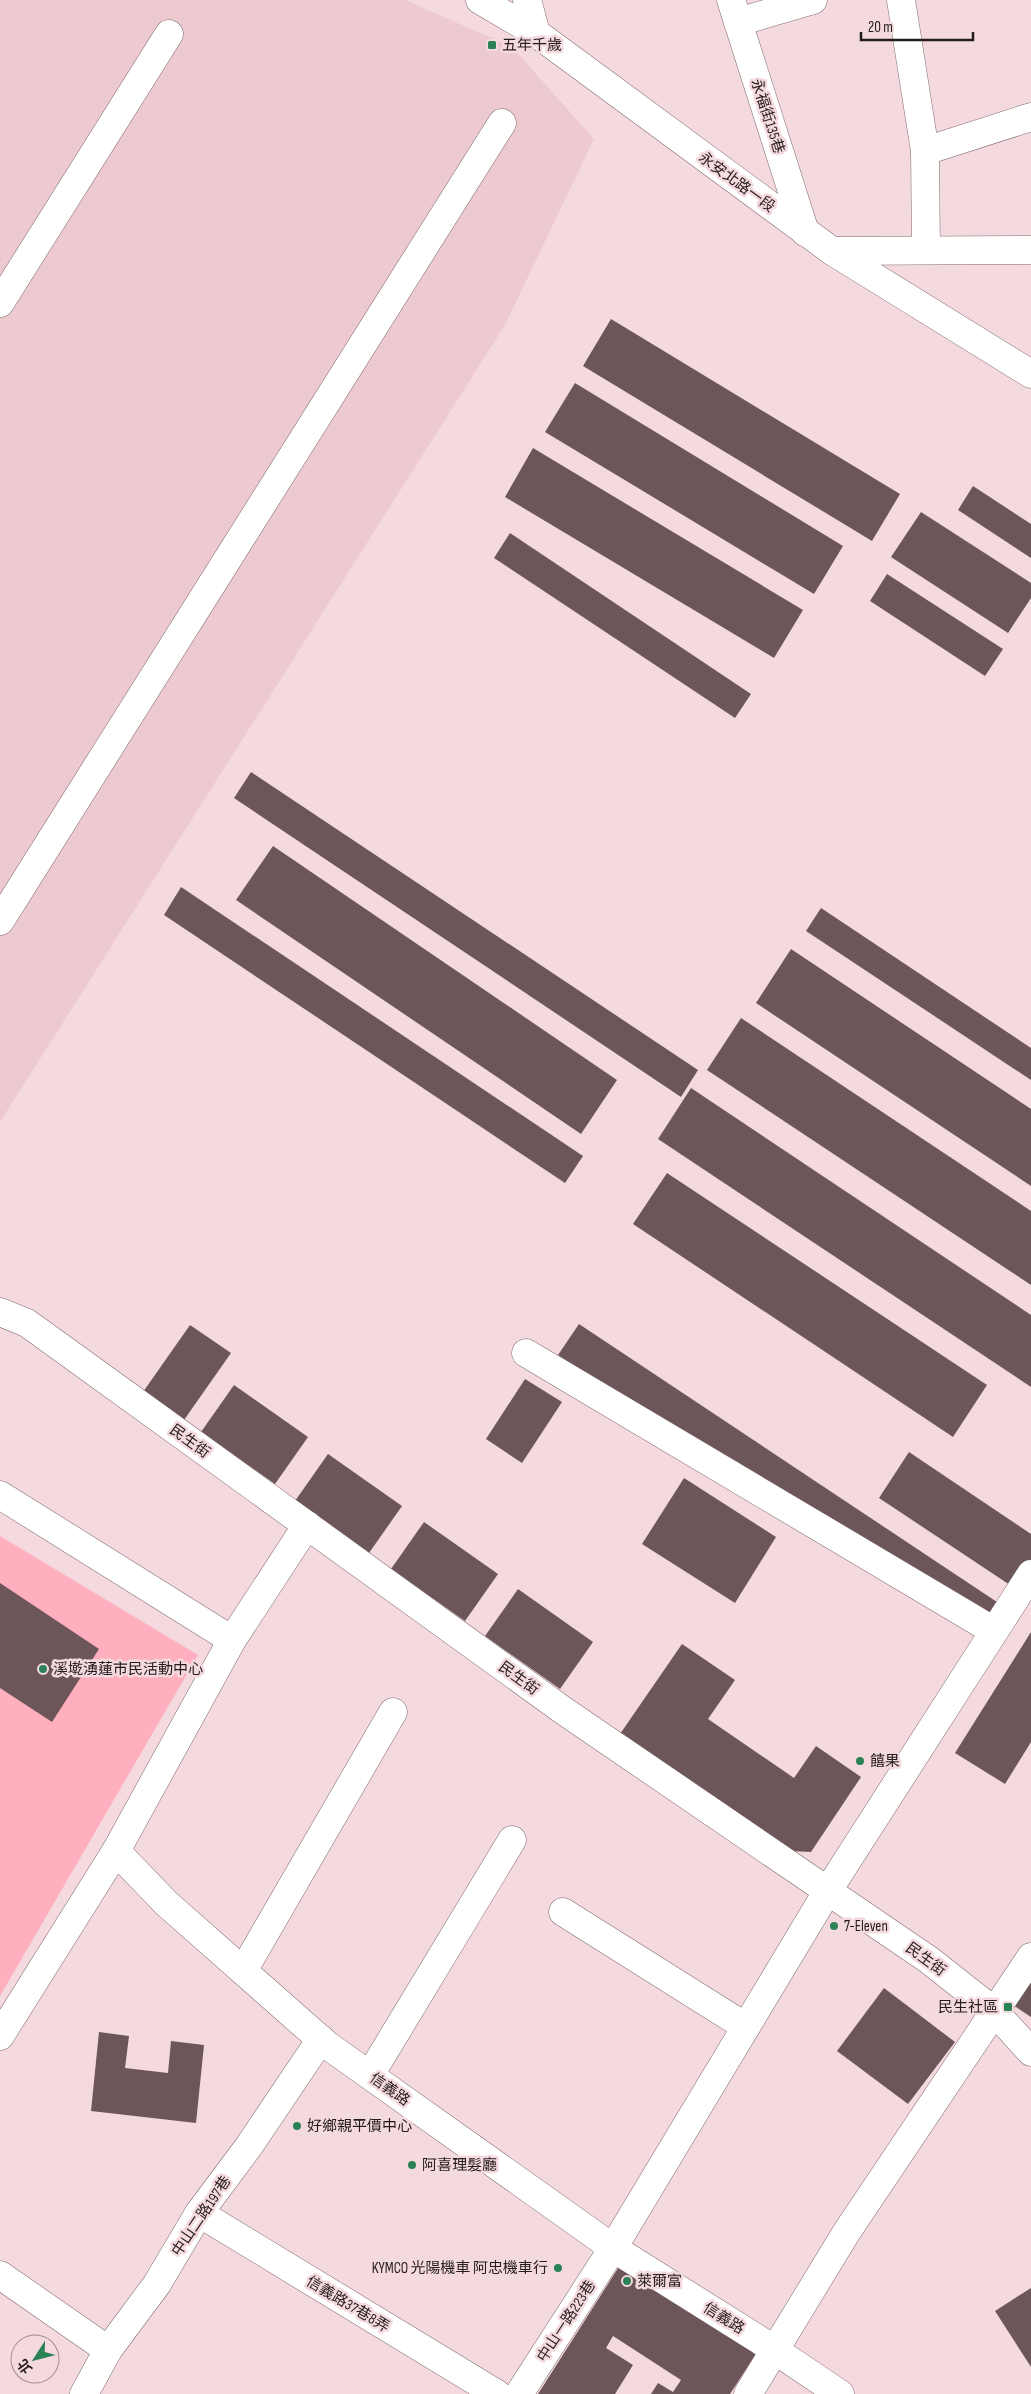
<svg xmlns="http://www.w3.org/2000/svg" width="1031" height="2394" font-family="'Sofia Sans Condensed','Noto Sans TC',sans-serif">
<rect width="100%" height="100%" fill="#f4dade"/>
<path fill="#edcad0" d="M0 0H405L512 47 594 139 505 325 0 1122Z"/>
<path fill="#ffafbe" d="M0 1536 198 1655 0 1996Z"/>
<g fill="#6c565a">
<path d="M611 319 900 494 872 541 583 366Z"/>
<path d="M575 383 843 546 814 594 545 432Z"/>
<path d="M533 448 803 610 774 658 505 497Z"/>
<path d="M973 486 1031 524V558L958 510Z"/>
<path d="M921 512 1031 583V598L1008 633 891 557Z"/>
<path d="M510 533 751 694 735 718 494 558Z"/>
<path d="M887 574 1003 649 985 676 870 601Z"/>
<path d="M251 772 698 1070 681 1097 234 798Z"/>
<path d="M273 846 617 1080 581 1134 236 900Z"/>
<path d="M181 887 583 1156 565 1183 164 915Z"/>
<path d="M821 908 1031 1048V1080L806 931Z"/>
<path d="M791 949 1031 1109V1186L756 1003Z"/>
<path d="M741 1018 1031 1211V1285L707 1070Z"/>
<path d="M691 1088 1031 1315V1387L658 1139Z"/>
<path d="M667 1173 987 1385 953 1437 633 1224Z"/>
<path d="M579 1324 1009 1610 988 1642 558 1355Z"/>
<path d="M190 1325 231 1353 184 1420 143 1392Z"/>
<path d="M525 1379 562 1402 522 1463 486 1439Z"/>
<path d="M234 1385 308 1437 275 1484 201 1432Z"/>
<path d="M909 1452 1031 1534V1560L1013 1587 879 1498Z"/>
<path d="M328 1454 402 1506 369 1553 295 1501Z"/>
<path d="M684 1478 776 1537 735 1603 642 1544Z"/>
<path d="M424 1522 498 1574 465 1621 391 1569Z"/>
<path d="M0 1583 99 1649 52 1722 0 1688Z"/>
<path d="M518 1589 593 1642 560 1689 485 1636Z"/>
<path d="M1031 1632V1742L1005 1784 955 1753Z"/>
<path d="M682 1644 735 1680 708 1719 794 1778 816 1746 861 1777 811 1852 790 1851 620 1734Z"/>
<path d="M1031 1976V2017L1013 2005Z"/>
<path d="M884 1988 955 2042 908 2104 837 2051Z"/>
<path d="M99 2032 129 2036 125 2068 168 2073 171 2041 204 2045 196 2123 91 2111Z"/>
<path d="M622 2262 759 2349 730 2394H651L658 2383 673 2392 681 2380 613 2336 606 2348 633 2365 615 2394H538Z"/>
<path d="M1031 2288V2367L995 2311Z"/>
</g>
<g fill="none" stroke-linecap="round" stroke-linejoin="round">
<defs>
<g id="minor">
<path d="M480 0 536 33 832 251 1031 250"/>
<path d="M527 0 536 33"/>
<path d="M731 0 805 232"/>
<path d="M901 0 925 151 926 250"/>
<path d="M738 22 813 0"/>
<path d="M925 151 1031 117"/>
<path d="M832 251 1031 374"/>
<path d="M0 303 169 34"/>
<path d="M0 921 502 123"/>
<path d="M0 1312 27 1323 564 1711 929 1960 995 2012 1031 2052"/>
<path d="M526 1353 994 1631"/>
<path d="M0 1495 232 1640"/>
<path d="M116 1851 166 1903 327 2045 613 2248 761 2341 840 2394"/>
<path d="M563 1912 746 2027"/>
<path d="M243 1971 393 1712"/>
<path d="M0 2036 116 1851 232 1640 307 1525"/>
<path d="M370 2075 512 1840"/>
<path d="M199 2213 497 2394"/>
<path d="M0 2275 108 2350"/>
<path d="M84 2394 108 2350 157 2284 199 2213 249 2146 321 2039"/>
<path d="M519 2394 613 2248 827 1892 1031 1574"/>
<path d="M748 2394 846 2233 1031 1957"/>
</g>
</defs>
<use href="#minor" stroke="#806a6d" stroke-width="29"/>
<use href="#minor" stroke="#fff" stroke-width="28"/>
</g>
<g fill="#2b8256" stroke="#f4dade" stroke-width="2">
<rect x="487" y="40" width="10" height="10" rx="2.5"/>
<circle cx="43" cy="1669" r="5"/>
<circle cx="860" cy="1761" r="5"/>
<circle cx="834" cy="1926" r="5"/>
<rect x="1003" y="2002" width="10" height="10" rx="2.5"/>
<circle cx="297" cy="2126" r="5"/>
<circle cx="412" cy="2165" r="5"/>
<circle cx="558" cy="2268" r="5"/>
<circle cx="627" cy="2281" r="5"/>
</g>
<g text-anchor="middle" stroke-width="5" stroke-linejoin="round" paint-order="stroke">
<g font-size="15" fill="#251c1d" stroke="#f4dade" text-anchor="start">
<text x="502" y="50">五年千歲</text>
<text x="53" y="1674">溪墘湧蓮市民活動中心</text>
<text x="870" y="1766">饎果</text>
<text x="844" y="1931">7-Eleven</text>
<text x="998" y="2012" text-anchor="end">民生社區</text>
<text x="307" y="2131">好鄉親平價中心</text>
<text x="422" y="2170">阿喜理髮廳</text>
<text x="548" y="2273" text-anchor="end">KYMCO 光陽機車 阿忠機車行</text>
<text x="637" y="2286">萊爾富</text>
</g>
<g font-size="15" fill="#251c1d" stroke="#f4dade">
<text transform="translate(768 116) rotate(72)" y="5">永福街135巷</text>
<text transform="translate(737 182) rotate(36)" y="5">永安北路一段</text>
<text transform="translate(190 1441) rotate(36)" y="5">民生街</text>
<text transform="translate(519 1678) rotate(36)" y="5">民生街</text>
<text transform="translate(926 1959) rotate(36)" y="5">民生街</text>
<text transform="translate(390 2089) rotate(35)" y="5">信義路</text>
<text transform="translate(201 2216) rotate(-56)" y="5">中山二路197巷</text>
<text transform="translate(348 2304) rotate(31)" y="5">信義路37巷8弄</text>
<text transform="translate(724 2318) rotate(32)" y="5">信義路</text>
<text transform="translate(566 2321) rotate(-57)" y="5">中山一路223巷</text>
</g>
</g>
<g transform="translate(35 2359) rotate(234)"><circle r="24" fill="#f4dade" stroke="#a18e91"/>
<path d="M0-4L9 19L0 12L-9 19Z" fill="#2b8256"/>
<text y="-8" font-size="14" font-weight="bold" text-anchor="middle" fill="#251c1d">北</text>
</g>
<path d="M861 32v8h112v-8" fill="none" stroke="#251c1d" stroke-width="2.5"/>
<text x="868" y="32" font-size="15" fill="#251c1d" stroke="#f4dade" stroke-width="4" paint-order="stroke">20 m</text>
</svg>
